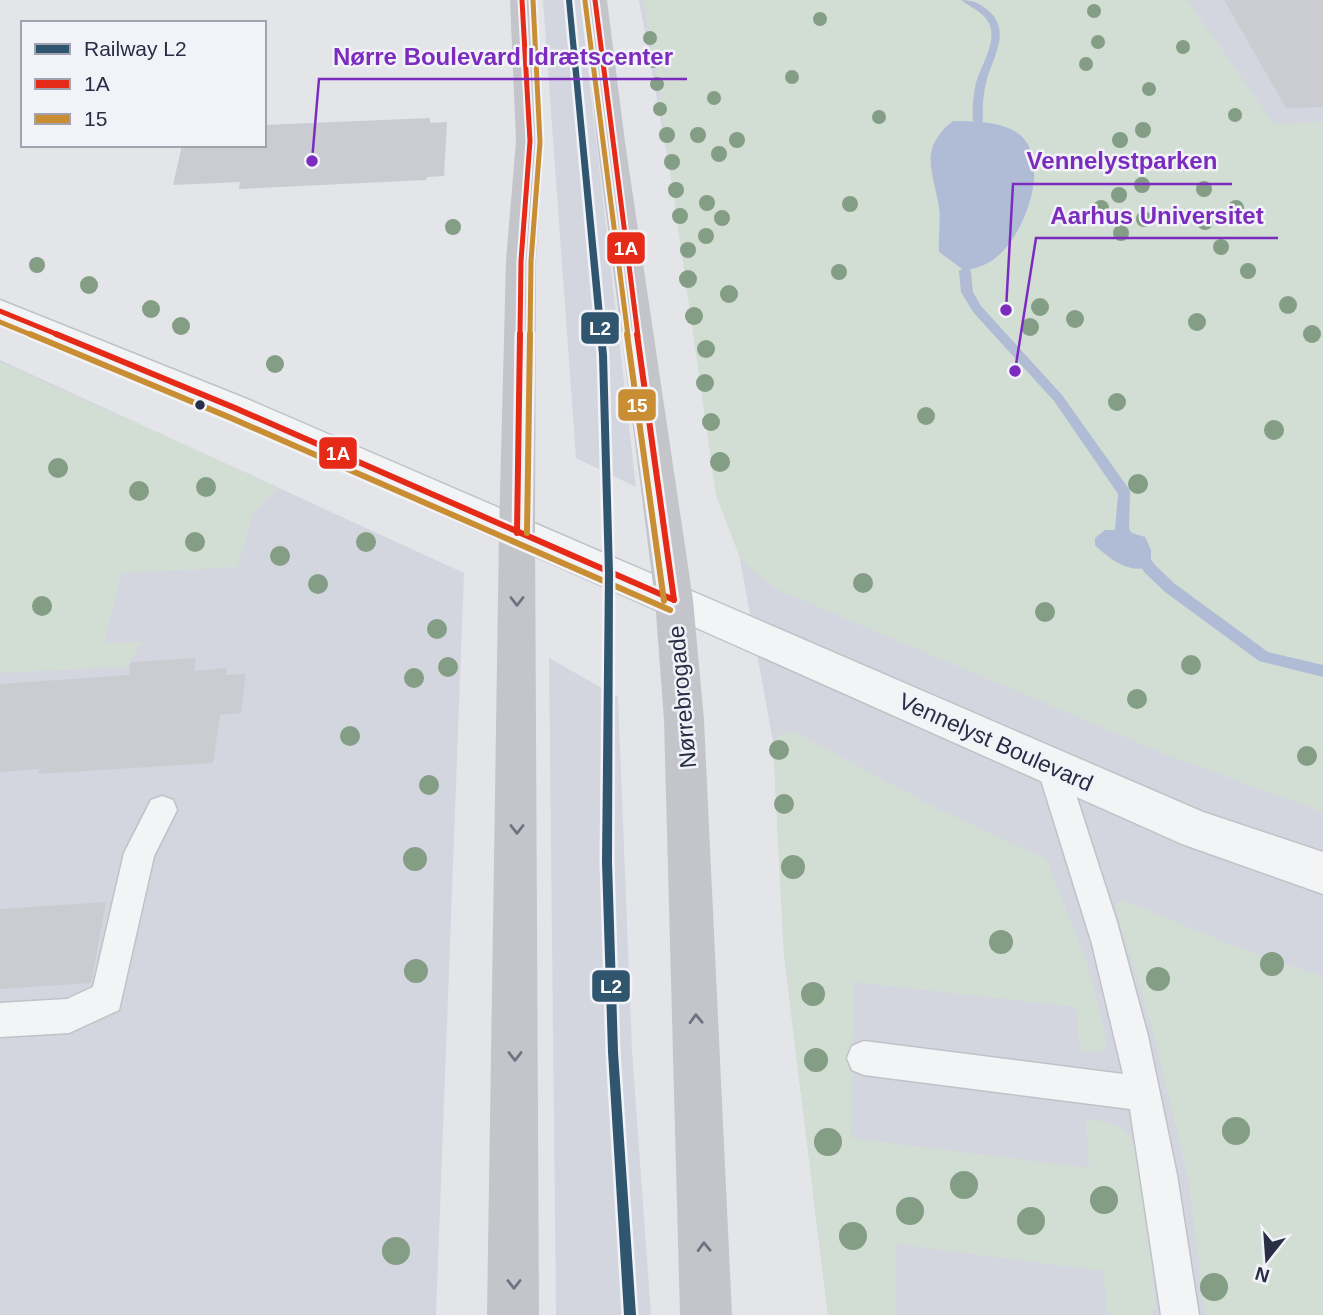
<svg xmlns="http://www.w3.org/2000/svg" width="1323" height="1315" font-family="Helvetica,sans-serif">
<rect width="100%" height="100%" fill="#e4e5e9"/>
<g fill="#d4d6df">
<path d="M543 0H580L636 487 576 458Z"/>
<path d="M639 0H1323V1315H828L784 955 773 742Z"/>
<path d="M0 360 464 573 436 1315H0Z"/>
<path d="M549 658 618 697 632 1050 651 1315H556Z"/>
</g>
<g fill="#d2ddd4">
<path d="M643 0H1187L1274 124 1323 122V812L1172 757 778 590 741 560 716 496 653 50Z"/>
<path d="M0 362 278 487 252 515 238 567 121 573 104 643 143 642 126 667 0 673Z"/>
<path d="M791 730 934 807 1046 859 1086 960 1106 1038 1105 1049 1097 1052 1080 1050 1076 1007 854 982 851 1138 1089 1168 1086 1119C1098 1121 1117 1122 1126 1132 1145 1153 1152 1274 1156 1308L1150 1315H1107L1103 1271 896 1244V1315H828L784 955 773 742 778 736Z"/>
<path d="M1123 900 1229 944 1323 977V1315H1205L1189 1182 1155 1040 1115 905Z"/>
</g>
<g fill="#b0bcd6">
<path d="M953 121C974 121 1010 121 1025 140 1050 173 1020 248 986 264 980 267 971 269 965 271L939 252C938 237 941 221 939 207 933 170 918 149 953 121Z"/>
<path d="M1105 530H1122L1145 537 1151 550V565C1133 577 1108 558 1095 545V538Z"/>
</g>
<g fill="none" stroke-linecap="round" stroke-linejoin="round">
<g fill="#b0bcd6" fill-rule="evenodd">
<path d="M961 0C974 0 981 4 990 12 1012 33 991 60 986 83 983 95 982 108 983 121L978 124 973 121C972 108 973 95 976 83 981 65 1000 38 987 20 981 11 970 7 961 0Z"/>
<path d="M965 267 971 271 973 292 981 306 1062 395 1129 489 1130 493 1129 529 1155 565 1175 584 1268 652 1323 665V677L1259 661 1165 592 1145 573 1115 530 1118 494 1054 401 973 312 961 292 959 271Z"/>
</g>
</g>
<g fill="#cbccd1">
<path d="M1224 0H1323V107L1286 108Z"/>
<path d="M430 118V123L447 122 444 176 427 177 426 180 239 189 240 182 173 185 182 145H264V125Z"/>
<path d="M196 658 194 671 227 668 226 675 246 674 241 713 220 715 213 763 38 774 40 769 0 772V684L129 675 131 662Z"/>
<path d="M106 902 91 983 0 989V909Z"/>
</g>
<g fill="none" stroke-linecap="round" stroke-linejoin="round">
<defs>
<g id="service">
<path d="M1052 753 1062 757 1067 767 1117 922 1148 1036 1177 1175 1199 1315H1161L1130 1109 864 1075 852 1070 847 1058 852 1046 864 1041 1123 1074 1092 944 1037 767 1042 757Z"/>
<path d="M162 796 173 800 177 810 154 856 119 1010 69 1033 0 1037V1003L67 999 93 987 124 853 151 800Z"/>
</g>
<path id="tertiary" d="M0 300 247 399 1203 812 1323 852V894L1182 844 223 417 0 323Z"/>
</defs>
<use href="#service" stroke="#c1c2c7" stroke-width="3"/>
<use href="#tertiary" stroke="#c1c2c7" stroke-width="3"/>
<use href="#service" fill="#f3f4f6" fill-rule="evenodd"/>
<use href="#tertiary" fill="#f3f4f6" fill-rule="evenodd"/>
<g fill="#c4c5ca" fill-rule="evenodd">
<path d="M510 0H534L544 141 536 261 535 533 539 1315H487L499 533 506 261 516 141Z"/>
<path d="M583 0H607L625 142 693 600 704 720 732 1315H680L664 720 655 600 597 142Z"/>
</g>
<defs>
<g id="bus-1-far1">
<path d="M595 0 638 336"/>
<path d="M0 311 61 336"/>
<path d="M520 336 521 261 530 141 522 0"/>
</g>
<g id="bus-1">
<path d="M56 334 235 408 674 600"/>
<path d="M637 334 674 600"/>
<path d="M517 533 520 334"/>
</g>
<g id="bus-2-far1">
<path d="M585 1 628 336"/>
<path d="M0 322 34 336"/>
<path d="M530 336 531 261 540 142 533 0"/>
</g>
<g id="bus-2">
<path d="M30 334 231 418 670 610"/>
<path d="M627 334 664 601"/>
<path d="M527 533 530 334"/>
</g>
</defs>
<use href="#bus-1-far1" stroke="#f2f3f8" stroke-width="9"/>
<use href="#bus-1" stroke="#f2f3f8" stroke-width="11"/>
<use href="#bus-2-far1" stroke="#f2f3f8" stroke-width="9"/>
<use href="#bus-2" stroke="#f2f3f8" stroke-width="11"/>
<use href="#bus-1-far1" stroke="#e52b18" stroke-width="5"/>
<use href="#bus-1" stroke="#e52b18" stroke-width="6"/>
<use href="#bus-2-far1" stroke="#c98e33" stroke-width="5"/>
<use href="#bus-2" stroke="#c98e33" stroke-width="6"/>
<defs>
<path id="rail-1" d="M566 0H572L607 355 613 573 612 862 618 1052 636 1315H624L608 1052 602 862 605 573 599 355Z"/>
</defs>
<use href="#rail-1" stroke="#f2f3f8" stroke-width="5"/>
<use href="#rail-1" fill="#30556e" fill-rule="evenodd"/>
</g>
<g fill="#849d85">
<circle cx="1094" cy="11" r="7"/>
<circle cx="820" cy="19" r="7"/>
<circle cx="650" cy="38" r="7"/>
<circle cx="1098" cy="42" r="7"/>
<circle cx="1183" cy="47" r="7"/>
<circle cx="653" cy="61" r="7"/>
<circle cx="1086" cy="64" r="7"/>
<circle cx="792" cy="77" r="7"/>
<circle cx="657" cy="84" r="7"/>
<circle cx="1149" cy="89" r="7"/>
<circle cx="714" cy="98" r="7"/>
<circle cx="660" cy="109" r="7"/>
<circle cx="1235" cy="115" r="7"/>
<circle cx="879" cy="117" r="7"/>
<circle cx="1143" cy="130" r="8"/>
<circle cx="667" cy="135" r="8"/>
<circle cx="698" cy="135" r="8"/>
<circle cx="737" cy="140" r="8"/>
<circle cx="1120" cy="140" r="8"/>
<circle cx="719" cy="154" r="8"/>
<circle cx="672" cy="162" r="8"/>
<circle cx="1134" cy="162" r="8"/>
<circle cx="1142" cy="185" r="8"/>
<circle cx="1204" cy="189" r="8"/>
<circle cx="676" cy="190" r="8"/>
<circle cx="1119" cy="195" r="8"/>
<circle cx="707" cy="203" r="8"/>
<circle cx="850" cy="204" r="8"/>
<circle cx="1101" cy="208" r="8"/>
<circle cx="1236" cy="208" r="8"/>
<circle cx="680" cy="216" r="8"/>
<circle cx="722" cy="218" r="8"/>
<circle cx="1144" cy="219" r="8"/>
<circle cx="1205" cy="222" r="8"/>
<circle cx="453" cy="227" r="8"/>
<circle cx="1121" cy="233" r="8"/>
<circle cx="706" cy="236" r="8"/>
<circle cx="1221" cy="247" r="8"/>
<circle cx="688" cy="250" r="8"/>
<circle cx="37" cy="265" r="8"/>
<circle cx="1248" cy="271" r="8"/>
<circle cx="839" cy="272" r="8"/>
<circle cx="688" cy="279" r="9"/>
<circle cx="89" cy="285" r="9"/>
<circle cx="729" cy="294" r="9"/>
<circle cx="1288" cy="305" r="9"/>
<circle cx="1040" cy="307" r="9"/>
<circle cx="151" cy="309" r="9"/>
<circle cx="694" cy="316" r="9"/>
<circle cx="1075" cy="319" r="9"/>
<circle cx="1197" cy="322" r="9"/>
<circle cx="181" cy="326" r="9"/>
<circle cx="1030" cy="327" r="9"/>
<circle cx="1312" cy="334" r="9"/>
<circle cx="706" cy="349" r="9"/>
<circle cx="275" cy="364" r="9"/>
<circle cx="705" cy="383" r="9"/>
<circle cx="1117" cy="402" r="9"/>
<circle cx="926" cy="416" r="9"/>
<circle cx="711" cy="422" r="9"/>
<circle cx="1274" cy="430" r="10"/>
<circle cx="720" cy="462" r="10"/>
<circle cx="58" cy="468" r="10"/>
<circle cx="1138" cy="484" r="10"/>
<circle cx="206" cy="487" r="10"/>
<circle cx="139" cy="491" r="10"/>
<circle cx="195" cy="542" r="10"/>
<circle cx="366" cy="542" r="10"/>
<circle cx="280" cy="556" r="10"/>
<circle cx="863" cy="583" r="10"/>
<circle cx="318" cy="584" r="10"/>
<circle cx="42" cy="606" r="10"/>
<circle cx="1045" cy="612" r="10"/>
<circle cx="437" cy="629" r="10"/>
<circle cx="1191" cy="665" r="10"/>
<circle cx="448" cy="667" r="10"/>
<circle cx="414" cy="678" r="10"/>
<circle cx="1137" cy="699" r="10"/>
<circle cx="350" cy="736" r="10"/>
<circle cx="779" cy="750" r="10"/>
<circle cx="1307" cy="756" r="10"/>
<circle cx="429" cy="785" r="10"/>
<circle cx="784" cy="804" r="10"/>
<circle cx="415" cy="859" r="12"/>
<circle cx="793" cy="867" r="12"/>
<circle cx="1001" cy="942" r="12"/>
<circle cx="1272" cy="964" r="12"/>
<circle cx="416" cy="971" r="12"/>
<circle cx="1158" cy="979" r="12"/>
<circle cx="813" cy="994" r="12"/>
<circle cx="816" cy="1060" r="12"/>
<circle cx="1236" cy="1131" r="14"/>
<circle cx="828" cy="1142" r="14"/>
<circle cx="964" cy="1185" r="14"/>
<circle cx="1104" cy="1200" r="14"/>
<circle cx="910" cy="1211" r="14"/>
<circle cx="1031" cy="1221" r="14"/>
<circle cx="853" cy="1236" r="14"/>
<circle cx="396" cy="1251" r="14"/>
<circle cx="1214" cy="1287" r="14"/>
</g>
<defs><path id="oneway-chevron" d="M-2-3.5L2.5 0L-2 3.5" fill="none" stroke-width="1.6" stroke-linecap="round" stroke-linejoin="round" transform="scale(1.75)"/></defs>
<g stroke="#6e7281">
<use href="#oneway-chevron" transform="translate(517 601) rotate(90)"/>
<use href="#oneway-chevron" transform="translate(517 829) rotate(90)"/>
<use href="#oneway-chevron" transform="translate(696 1019) rotate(-92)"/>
<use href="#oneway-chevron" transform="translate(515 1056) rotate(90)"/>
<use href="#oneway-chevron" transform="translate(704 1247) rotate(-92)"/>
<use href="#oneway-chevron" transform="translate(514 1284) rotate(90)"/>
</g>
<circle fill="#282e45" stroke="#f2f3f8" stroke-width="2.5" cx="200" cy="405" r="6"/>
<g text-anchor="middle" stroke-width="5" stroke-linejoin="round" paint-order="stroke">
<g font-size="23" fill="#282e45" stroke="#f2f3f8">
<text transform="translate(682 697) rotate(-95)" y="8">Nørrebrogade</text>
<text transform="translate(996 742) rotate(24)" y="8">Vennelyst Boulevard</text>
</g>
</g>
<path fill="none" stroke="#7b2cbf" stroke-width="2.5" d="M312 161L319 79H687M1006 310L1013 184H1232M1015 371L1036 238H1278"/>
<g fill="#7b2cbf" stroke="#f2f3f8" stroke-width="2.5">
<circle cx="312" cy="161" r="7"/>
<circle cx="1006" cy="310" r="7"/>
<circle cx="1015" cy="371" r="7"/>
</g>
<g font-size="24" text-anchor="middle" font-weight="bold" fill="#7b2cbf" stroke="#f2f3f8" stroke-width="5" stroke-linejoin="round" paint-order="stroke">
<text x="503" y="65">Nørre Boulevard Idrætscenter</text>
<text x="1122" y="169">Vennelystparken</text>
<text x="1157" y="224">Aarhus Universitet</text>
</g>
<g stroke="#f2f3f8" stroke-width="2.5">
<rect x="606" y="231" width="40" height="34" rx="7" fill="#e52b18"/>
<rect x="580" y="311" width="40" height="34" rx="7" fill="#30556e"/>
<rect x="617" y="388" width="40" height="34" rx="7" fill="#c98e33"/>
<rect x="318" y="436" width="40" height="34" rx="7" fill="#e52b18"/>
<rect x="591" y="969" width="40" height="34" rx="7" fill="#30556e"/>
</g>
<g font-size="19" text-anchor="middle" font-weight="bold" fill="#fff">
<text x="626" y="255">1A</text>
<text x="600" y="335">L2</text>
<text x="637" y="412">15</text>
<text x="338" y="460">1A</text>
<text x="611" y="993">L2</text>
</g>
<rect x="21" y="21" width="245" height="126" fill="#f2f3f8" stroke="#a1a4b0" stroke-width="2"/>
<rect x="35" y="44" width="35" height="10" fill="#30556e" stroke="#a1a4b0" stroke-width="2"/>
<text x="84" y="56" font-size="21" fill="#282e45">Railway L2</text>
<rect x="35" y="79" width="35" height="10" fill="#e52b18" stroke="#a1a4b0" stroke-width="2"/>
<text x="84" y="91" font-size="21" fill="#282e45">1A</text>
<rect x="35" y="114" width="35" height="10" fill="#c98e33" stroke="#a1a4b0" stroke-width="2"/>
<text x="84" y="126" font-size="21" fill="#282e45">15</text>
<g transform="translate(1267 1259) rotate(197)" stroke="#f2f3f8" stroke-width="5" paint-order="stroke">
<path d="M0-5L12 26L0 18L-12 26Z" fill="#282e45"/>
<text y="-10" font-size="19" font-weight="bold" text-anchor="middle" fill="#282e45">N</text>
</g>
</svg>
